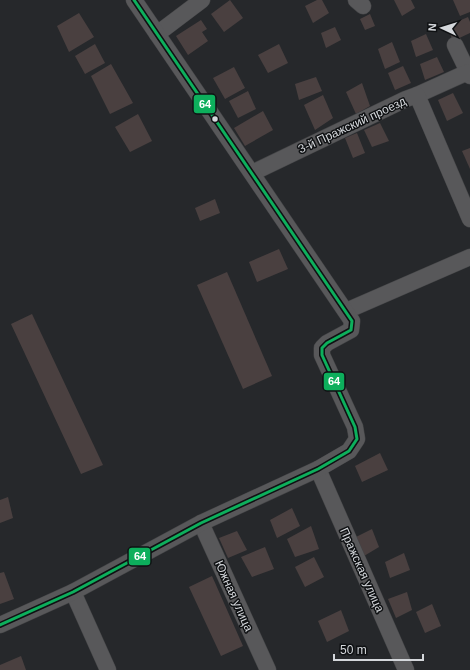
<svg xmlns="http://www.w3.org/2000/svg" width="470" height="670" font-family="Arial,sans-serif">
<rect width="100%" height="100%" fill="#26282b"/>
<g fill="#4a4040">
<path d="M230 0 243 18 224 32 211 14Z"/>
<path d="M317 0H322L329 13 313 23 305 6Z"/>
<path d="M394 0H411L415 8 402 16Z"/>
<path d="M453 0H470V12L460 16Z"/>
<path d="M79 13 94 37 69 52 57 26Z"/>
<path d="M370 14 375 26 365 30 360 19Z"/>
<path d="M468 17 470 22V33L453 41 447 26Z"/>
<path d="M201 20 207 29 202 32 208 41 188 55 176 36Z"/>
<path d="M335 27 341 40 326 48 321 33Z"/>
<path d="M426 34 433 50 416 57 411 41Z"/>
<path d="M392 42 400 62 385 69 378 49Z"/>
<path d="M95 44 105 63 85 74 75 56Z"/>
<path d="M279 44 288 63 268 73 258 55Z"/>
<path d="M437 57 444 72 425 80 420 64Z"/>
<path d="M111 64 133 103 110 114 91 76Z"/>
<path d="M403 66 411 83 395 90 388 73Z"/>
<path d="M234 67 245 88 225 99 213 78Z"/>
<path d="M316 77 322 91 299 100 295 84Z"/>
<path d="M362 83 370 106 356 114 346 92Z"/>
<path d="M248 91 256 109 238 118 229 101Z"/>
<path d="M453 93 463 113 447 121 438 100Z"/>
<path d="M323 95 333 118 315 130 304 105Z"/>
<path d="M263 111 273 130 245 146 234 128Z"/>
<path d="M138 114 152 141 130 152 115 127Z"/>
<path d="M380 123 389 141 372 147 364 130Z"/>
<path d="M357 133 365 153 353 158 345 138Z"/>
<path d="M470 148V169L462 151Z"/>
<path d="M215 199 220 213 200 221 195 208Z"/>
<path d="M279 249 288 269 257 282 249 262Z"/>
<path d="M227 272 272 376 243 389 197 285Z"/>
<path d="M32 314 103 465 81 474 11 324Z"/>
<path d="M380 453 388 470 362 482 355 466Z"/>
<path d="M8 497 13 518 0 523V500Z"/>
<path d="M292 508 300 526 277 538 270 520Z"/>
<path d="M311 526 319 549 295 557 287 539Z"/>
<path d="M372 529 379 547 364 556 354 538Z"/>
<path d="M237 531 247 550 228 558 219 538Z"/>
<path d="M265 547 274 569 252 577 241 557Z"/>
<path d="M404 553 410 570 390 578 385 562Z"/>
<path d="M314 557 324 577 305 587 295 567Z"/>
<path d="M4 572 14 599 0 604V573Z"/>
<path d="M212 576 243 646 221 656 189 587Z"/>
<path d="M407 592 412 610 396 618 388 599Z"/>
<path d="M432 604 441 626 425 633 416 612Z"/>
<path d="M341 610 349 631 327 642 318 621Z"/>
<path d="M21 656 26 670H0V665Z"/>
</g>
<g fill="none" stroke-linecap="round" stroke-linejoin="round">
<defs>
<g id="minor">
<path d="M356 0 363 6"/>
<path d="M157 34 202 0"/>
<path d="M455 45 470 76"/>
<path d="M417 95 468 72"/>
<path d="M252 173 406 99 417 95 470 219"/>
<path d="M346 311 470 257"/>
<path d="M318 469 406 670"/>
<path d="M201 523 268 670"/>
<path d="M73 592 108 670"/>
<path d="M0 625 73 592 201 523 318 469 349 451 357 439 355 427 322 355V348L327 343 351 330 352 321 134 0"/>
</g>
</defs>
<use href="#minor" stroke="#434446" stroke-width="17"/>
<use href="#minor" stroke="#58585a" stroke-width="16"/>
<defs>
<path id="bus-1" d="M0 625 73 592 201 523 318 469 349 451 357 439 355 427 322 355V348L327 343 351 330 352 321 134 0"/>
</defs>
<use href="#bus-1" stroke="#0f1113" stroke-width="6"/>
<use href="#bus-1" stroke="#0daf5c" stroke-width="3"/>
</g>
<circle fill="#d4d7db" stroke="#0f1113" stroke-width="1.5" cx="215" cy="119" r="3.5"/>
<g text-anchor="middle" stroke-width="3" stroke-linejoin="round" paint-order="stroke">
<g font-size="12" fill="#d4d7db" stroke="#0f1113">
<text transform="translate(352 125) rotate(-25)" y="4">3-й Пражский проезд</text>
<text transform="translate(362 570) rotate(66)" y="4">Пражская улица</text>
<text transform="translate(234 596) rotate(66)" y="4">Южная улица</text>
</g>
</g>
<g stroke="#0f1113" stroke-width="1.5">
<rect x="193" y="94" width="23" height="20" rx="4" fill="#0daf5c"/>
<rect x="323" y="372" width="22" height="19" rx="4" fill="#0daf5c"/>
<rect x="128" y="547" width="23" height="19" rx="4" fill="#0daf5c"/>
</g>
<g font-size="11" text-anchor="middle" font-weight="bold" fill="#fff">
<text x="205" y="108">64</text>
<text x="334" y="385">64</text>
<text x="140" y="560">64</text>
</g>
<g transform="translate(442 28) rotate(274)" stroke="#0f1113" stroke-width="3" paint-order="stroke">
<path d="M0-3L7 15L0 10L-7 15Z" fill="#d4d7db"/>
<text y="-6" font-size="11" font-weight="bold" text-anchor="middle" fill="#d4d7db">N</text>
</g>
<path d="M334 654v6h89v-6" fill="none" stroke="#d4d7db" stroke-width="2"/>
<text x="340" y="654" font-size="12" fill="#d4d7db" stroke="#0f1113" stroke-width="3" paint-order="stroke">50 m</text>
</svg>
